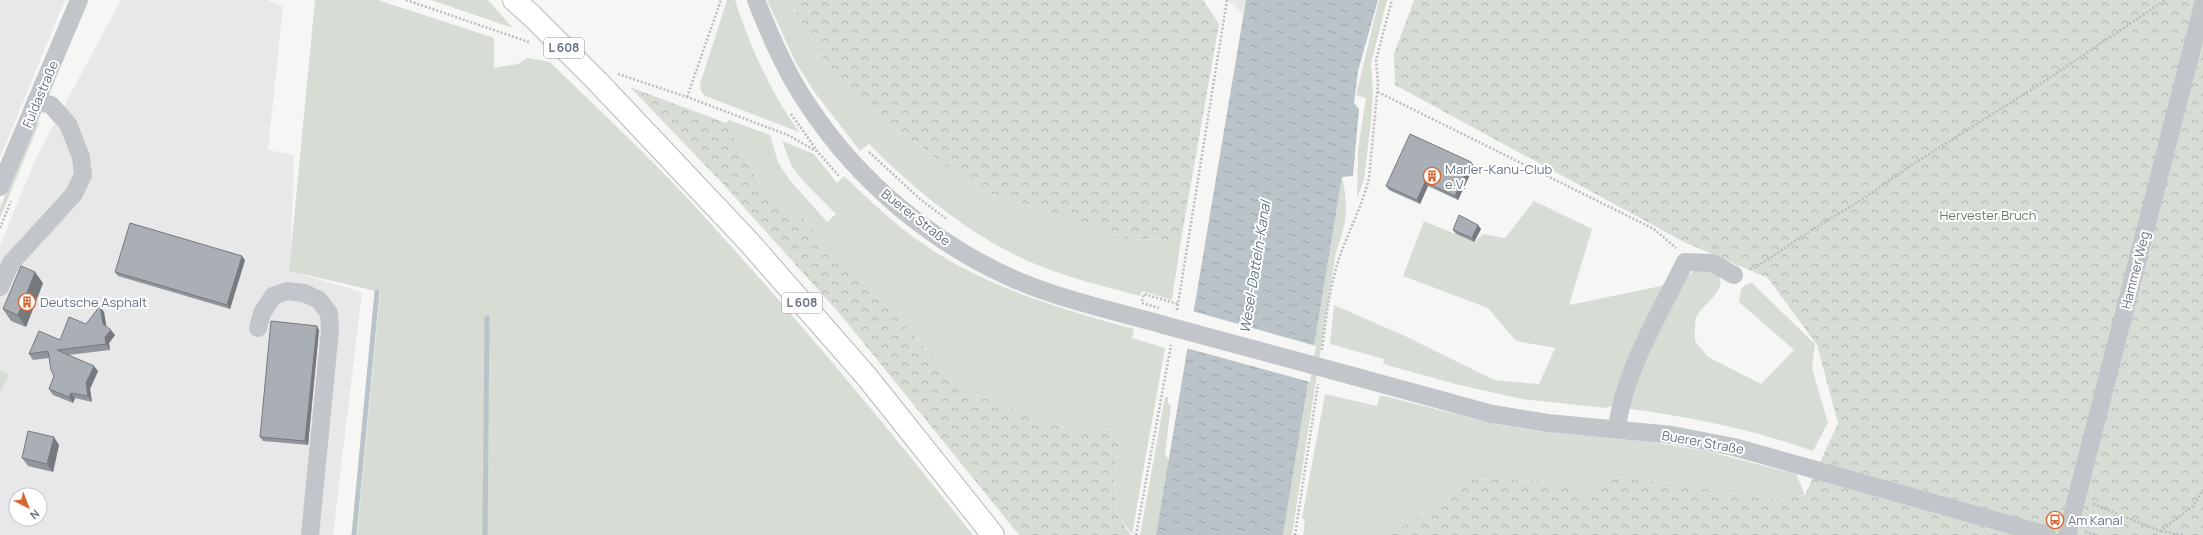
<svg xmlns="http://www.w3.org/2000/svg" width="2203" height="535" font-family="Manrope,sans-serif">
<defs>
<pattern id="forest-crowns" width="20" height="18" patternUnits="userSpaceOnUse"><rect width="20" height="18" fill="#d7ddd5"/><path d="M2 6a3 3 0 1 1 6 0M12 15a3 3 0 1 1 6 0" fill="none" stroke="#b2b8b2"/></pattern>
<pattern id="water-ripples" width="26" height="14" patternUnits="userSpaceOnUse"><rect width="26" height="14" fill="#bac4c8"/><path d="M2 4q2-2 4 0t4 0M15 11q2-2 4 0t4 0" fill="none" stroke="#9ba4a8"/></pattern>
</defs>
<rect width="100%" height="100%" fill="#f6f7f4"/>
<g fill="#e7e8e7" fill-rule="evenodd">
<path d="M0 0H65L0 158Z"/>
<path d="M121 0H267L283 6 268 150 294 155 290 271 362 292 333 535H0V246L36 158ZM16 495H40V519H16Z"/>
<path d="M1228 0H1246L1243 14Z"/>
</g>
<g fill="#d7ddd5">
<path d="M315 0H378L494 38V68L518 64 527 58 550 62C601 112 653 160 701 213 796 317 886 425 973 535H357L380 292 289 271Z"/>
<path d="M431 0H488L513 28Z"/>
<path d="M727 0H735C750 47 770 91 799 132L705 96 701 91 700 84Z"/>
<path d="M767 0H789L825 63 870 110 977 189 1128 239 1181 240 1172 300 1142 291 1140 296C1103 286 1065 277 1030 262 968 234 916 191 869 144L860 151 813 90 795 61Z"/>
<path d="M1379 0H1387L1371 64 1373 91 1371 121 1364 180 1357 198 1358 149 1366 98 1356 95Z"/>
<path d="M729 120 770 135 778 162 788 178 827 222 836 214 803 181 791 165 782 141 814 154 837 183 844 176C862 193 880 210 899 226 968 282 1050 306 1134 329L1132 338 1165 348 1132 534 1117 514 1114 473 1121 427 1079 433 967 392 800 215 772 205 726 123Z"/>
<path d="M40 121 0 218V208L33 127Z"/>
<path d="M1342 177C1349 207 1347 223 1336 252L1292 535H1283Z"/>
<path d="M1534 201 1592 229 1569 305 1666 285 1612 406 1606 408 1522 399 1459 385 1383 364 1384 359 1330 344 1334 305 1407 337 1494 380 1539 384 1555 348 1516 341 1488 308 1403 276 1424 221 1474 242 1483 234 1505 238Z"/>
<path d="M1710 268C1736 286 1707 299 1697 316 1694 322 1695 334 1695 341L1708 357 1761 384 1794 350 1739 302 1741 289 1746 284 1752 283 1815 344 1812 368 1828 423 1813 451C1750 429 1696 418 1630 409L1629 399 1631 388 1684 278 1696 270Z"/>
<path d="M0 370 9 374 0 394Z"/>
<path d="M1325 394 1377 406 1380 395 1496 424 1545 432 1650 442 1706 451 1796 474 1805 495 1782 500 1619 476 1586 494 1552 482 1475 478 1390 535H1303L1305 519 1302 518Z"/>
<path d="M1165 397H1168V404L1171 405 1165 455 1169 460 1156 535H1140Z"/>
</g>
<g fill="url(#forest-crowns)">
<path d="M789 0H1203L1219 24 1181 240 1128 239 977 189 870 110 825 63Z"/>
<path d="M1414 0H2203V535H1390L1475 478 1552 482 1586 494 1619 476 1782 500 1805 495 1838 423 1817 345 1768 278 1684 242 1395 85 1394 54Z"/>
<path d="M630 87 726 123 772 205 800 215 967 392 1079 433 1121 427 1114 473 1117 514 1131 535H1019L840 314 724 185Z"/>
</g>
<path fill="url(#water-ripples)" d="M1246 0H1378L1358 71 1354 103 1359 109 1353 176 1342 177 1283 535H1156Z"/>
<path fill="#f6f7f4" d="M1192 311 1316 346 1310 382 1186 348Z"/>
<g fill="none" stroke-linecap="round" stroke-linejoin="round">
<g stroke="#bac4c8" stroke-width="5">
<path d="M354 535 377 292"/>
<path d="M485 535 487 318"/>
</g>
<defs>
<g id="major">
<path d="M514 0 531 15"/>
<path d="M598 82 748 241 867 377 993 535"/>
</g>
</defs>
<use href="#major" stroke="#b6b9bd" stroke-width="24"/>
<g stroke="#babcbf" stroke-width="2.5" stroke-dasharray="2 2" stroke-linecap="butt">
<path d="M406 0 529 42"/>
<path d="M618 74 687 97 788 135 816 151"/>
<path d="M1378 92 1654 229 1676 248"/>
<path d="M687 97 721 0"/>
<path d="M791 114 818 152 838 175 840 174"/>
<path d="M869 152 921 200 948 220"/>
<path d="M0 228 11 201"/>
<path d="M1750 269 1758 266 1810 231 1855 204 1915 163 2045 81 2165 0"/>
<path d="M1142 301 1144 294 1178 304"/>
<path d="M1177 310 1227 0"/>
<path d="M1322 350C1326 318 1330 283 1341 253 1350 228 1363 204 1369 178L1378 83 1376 60 1392 0"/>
<path d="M2093 504 2160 531 2192 507 2203 490"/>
<path d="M2161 531 2183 535"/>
<path d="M2085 532 2096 535"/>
<path d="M1136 535 1171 345"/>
<path d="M1295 535 1318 384"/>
</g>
<g stroke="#c2c5c9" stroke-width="18">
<path d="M756 0C770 36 786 73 808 105 858 181 933 244 1016 280 1063 300 1114 311 1164 325"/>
<path d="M0 187 79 0"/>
<path d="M0 287 11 263 74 194 83 175 81 157 68 124 51 105 36 101"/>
<path d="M258 328 262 313 273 296 287 291 304 293 319 300 329 313 330 330 310 535"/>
<path d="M1353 376 1492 414 1548 423 1672 435 1734 447 2047 535"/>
<path d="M1617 429C1623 373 1660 313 1685 262L1712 263 1734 275"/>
<path d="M2067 535 2203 5"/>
</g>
<use href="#major" stroke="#fff" stroke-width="22"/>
<defs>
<path id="major-bridge" d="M531 15 598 82"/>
</defs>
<use href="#major-bridge" stroke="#b6b9bd" stroke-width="24" stroke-linecap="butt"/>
<path stroke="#babcbf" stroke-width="2.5" stroke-dasharray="2 2" stroke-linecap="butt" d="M1142 303 1159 308"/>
<path stroke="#c2c5c9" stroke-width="18" d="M1164 325 1353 376"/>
<use href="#major-bridge" stroke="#fff" stroke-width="22"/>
</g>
<g fill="#91969c">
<path d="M1471 162 1474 166 1458 200 1428 186 1420 204 1389 190 1386 186Z"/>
<path d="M1478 225 1481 229 1474 242 1456 234 1453 230Z"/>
<path d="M245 260 230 309 118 276 115 272Z"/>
<path d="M43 283 26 327 11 321 3 309Z"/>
<path d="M104 312 106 327 115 335 109 343 110 350 68 355 98 371 90 389 92 402 75 398 73 403 53 395 49 389 54 376 49 358 33 360 29 354 60 340 86 324Z"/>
<path d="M319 330 308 445 263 441 260 437Z"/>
<path d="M59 445 53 472 28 466 22 458Z"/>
</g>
<g fill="#767a7f">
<path d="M1471 162 1474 166 1458 200 1455 196Z"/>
<path d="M1425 182 1428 186 1420 204 1417 200Z"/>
<path d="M1478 225 1481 229 1474 242 1472 238Z"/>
<path d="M242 256 245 260 230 309 227 305Z"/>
<path d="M35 272 43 283 26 327 18 315Z"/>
<path d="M100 306 104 312 107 330 103 324Z"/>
<path d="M317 326 319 330 308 445 305 441Z"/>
<path d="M111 330 115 335 109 343 110 350 106 344 105 337Z"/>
<path d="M94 366 98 371 90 389 92 402 88 396 86 383Z"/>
<path d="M71 393 75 398 73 403 69 397Z"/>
<path d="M54 437 59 445 53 472 47 464Z"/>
</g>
<g fill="#a9afb5" stroke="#767a7f">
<path d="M1410 134 1471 162 1455 196 1425 182 1417 200 1386 186Z"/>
<path d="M1459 215 1478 225 1472 238 1453 230Z"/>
<path d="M130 223 242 256 227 305 115 272Z"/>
<path d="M21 266 35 272 18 315 3 309Z"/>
<path d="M100 306 103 324 111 330 105 337 106 344 57 350 94 366 86 383 88 396 71 393 69 397 49 389 54 376 51 370 48 351 29 354 39 331 60 340 69 317 86 324Z"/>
<path d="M271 321 317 326 305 441 260 437Z"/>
<path d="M28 431 54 437 47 464 22 458Z"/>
</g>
<defs>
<symbol id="building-ring" viewBox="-11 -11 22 22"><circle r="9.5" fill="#fff" stroke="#d86733" stroke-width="1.5"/><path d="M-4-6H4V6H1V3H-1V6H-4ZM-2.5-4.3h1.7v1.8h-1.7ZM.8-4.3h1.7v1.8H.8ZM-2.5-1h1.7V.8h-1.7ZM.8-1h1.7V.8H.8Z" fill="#d86733"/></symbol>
<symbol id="bus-ring" viewBox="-11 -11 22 22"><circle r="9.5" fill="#fff" stroke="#d86733" stroke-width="1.5"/><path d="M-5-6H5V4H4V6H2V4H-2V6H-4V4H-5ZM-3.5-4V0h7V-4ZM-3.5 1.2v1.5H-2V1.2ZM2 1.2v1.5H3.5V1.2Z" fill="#d86733"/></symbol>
</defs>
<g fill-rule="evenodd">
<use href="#building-ring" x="1422" y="166" width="20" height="20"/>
<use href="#building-ring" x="17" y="292" width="20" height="20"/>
<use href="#bus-ring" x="2045" y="510" width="20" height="20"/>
</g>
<g text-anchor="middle" stroke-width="4" stroke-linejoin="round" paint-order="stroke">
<g fill="#fff" stroke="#959ea8" stroke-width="1">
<rect x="544" y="38" width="40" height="20" rx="3"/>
<rect x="782" y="293" width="40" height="20" rx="3"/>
</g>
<g font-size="12" font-weight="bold" fill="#687483">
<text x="564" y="52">L 608</text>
<text x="802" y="307">L 608</text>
</g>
<g font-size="13" fill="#687483" stroke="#fff">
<text transform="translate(40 94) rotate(-67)" y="5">Fuldastraße</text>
<text transform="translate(916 217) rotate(38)" y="5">Buerer Straße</text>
<text transform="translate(2135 270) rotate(-76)" y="5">Hammer Weg</text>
<text transform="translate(1703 442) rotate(10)" y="5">Buerer Straße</text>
</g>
<g font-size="13" fill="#687483" stroke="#fff" text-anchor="start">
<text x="1445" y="174">Marler-Kanu-Club<tspan x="1445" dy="15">e.V.</tspan></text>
<text x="40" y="307">Deutsche Asphalt</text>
<text x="2068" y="525">Am Kanal</text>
</g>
<g font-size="13" fill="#687a66" stroke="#fff">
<text x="1988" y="220">Hervester Bruch</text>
</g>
<g font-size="14" font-style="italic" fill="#63757f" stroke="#fff">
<text transform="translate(1255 267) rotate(-81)" y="5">Wesel-Datteln-Kanal</text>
</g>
</g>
<g transform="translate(28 507) rotate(138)"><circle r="19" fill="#ffffff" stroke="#c3c7cd"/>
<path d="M0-3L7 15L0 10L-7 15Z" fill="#d86733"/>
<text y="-6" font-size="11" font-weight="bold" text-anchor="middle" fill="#687483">N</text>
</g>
</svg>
